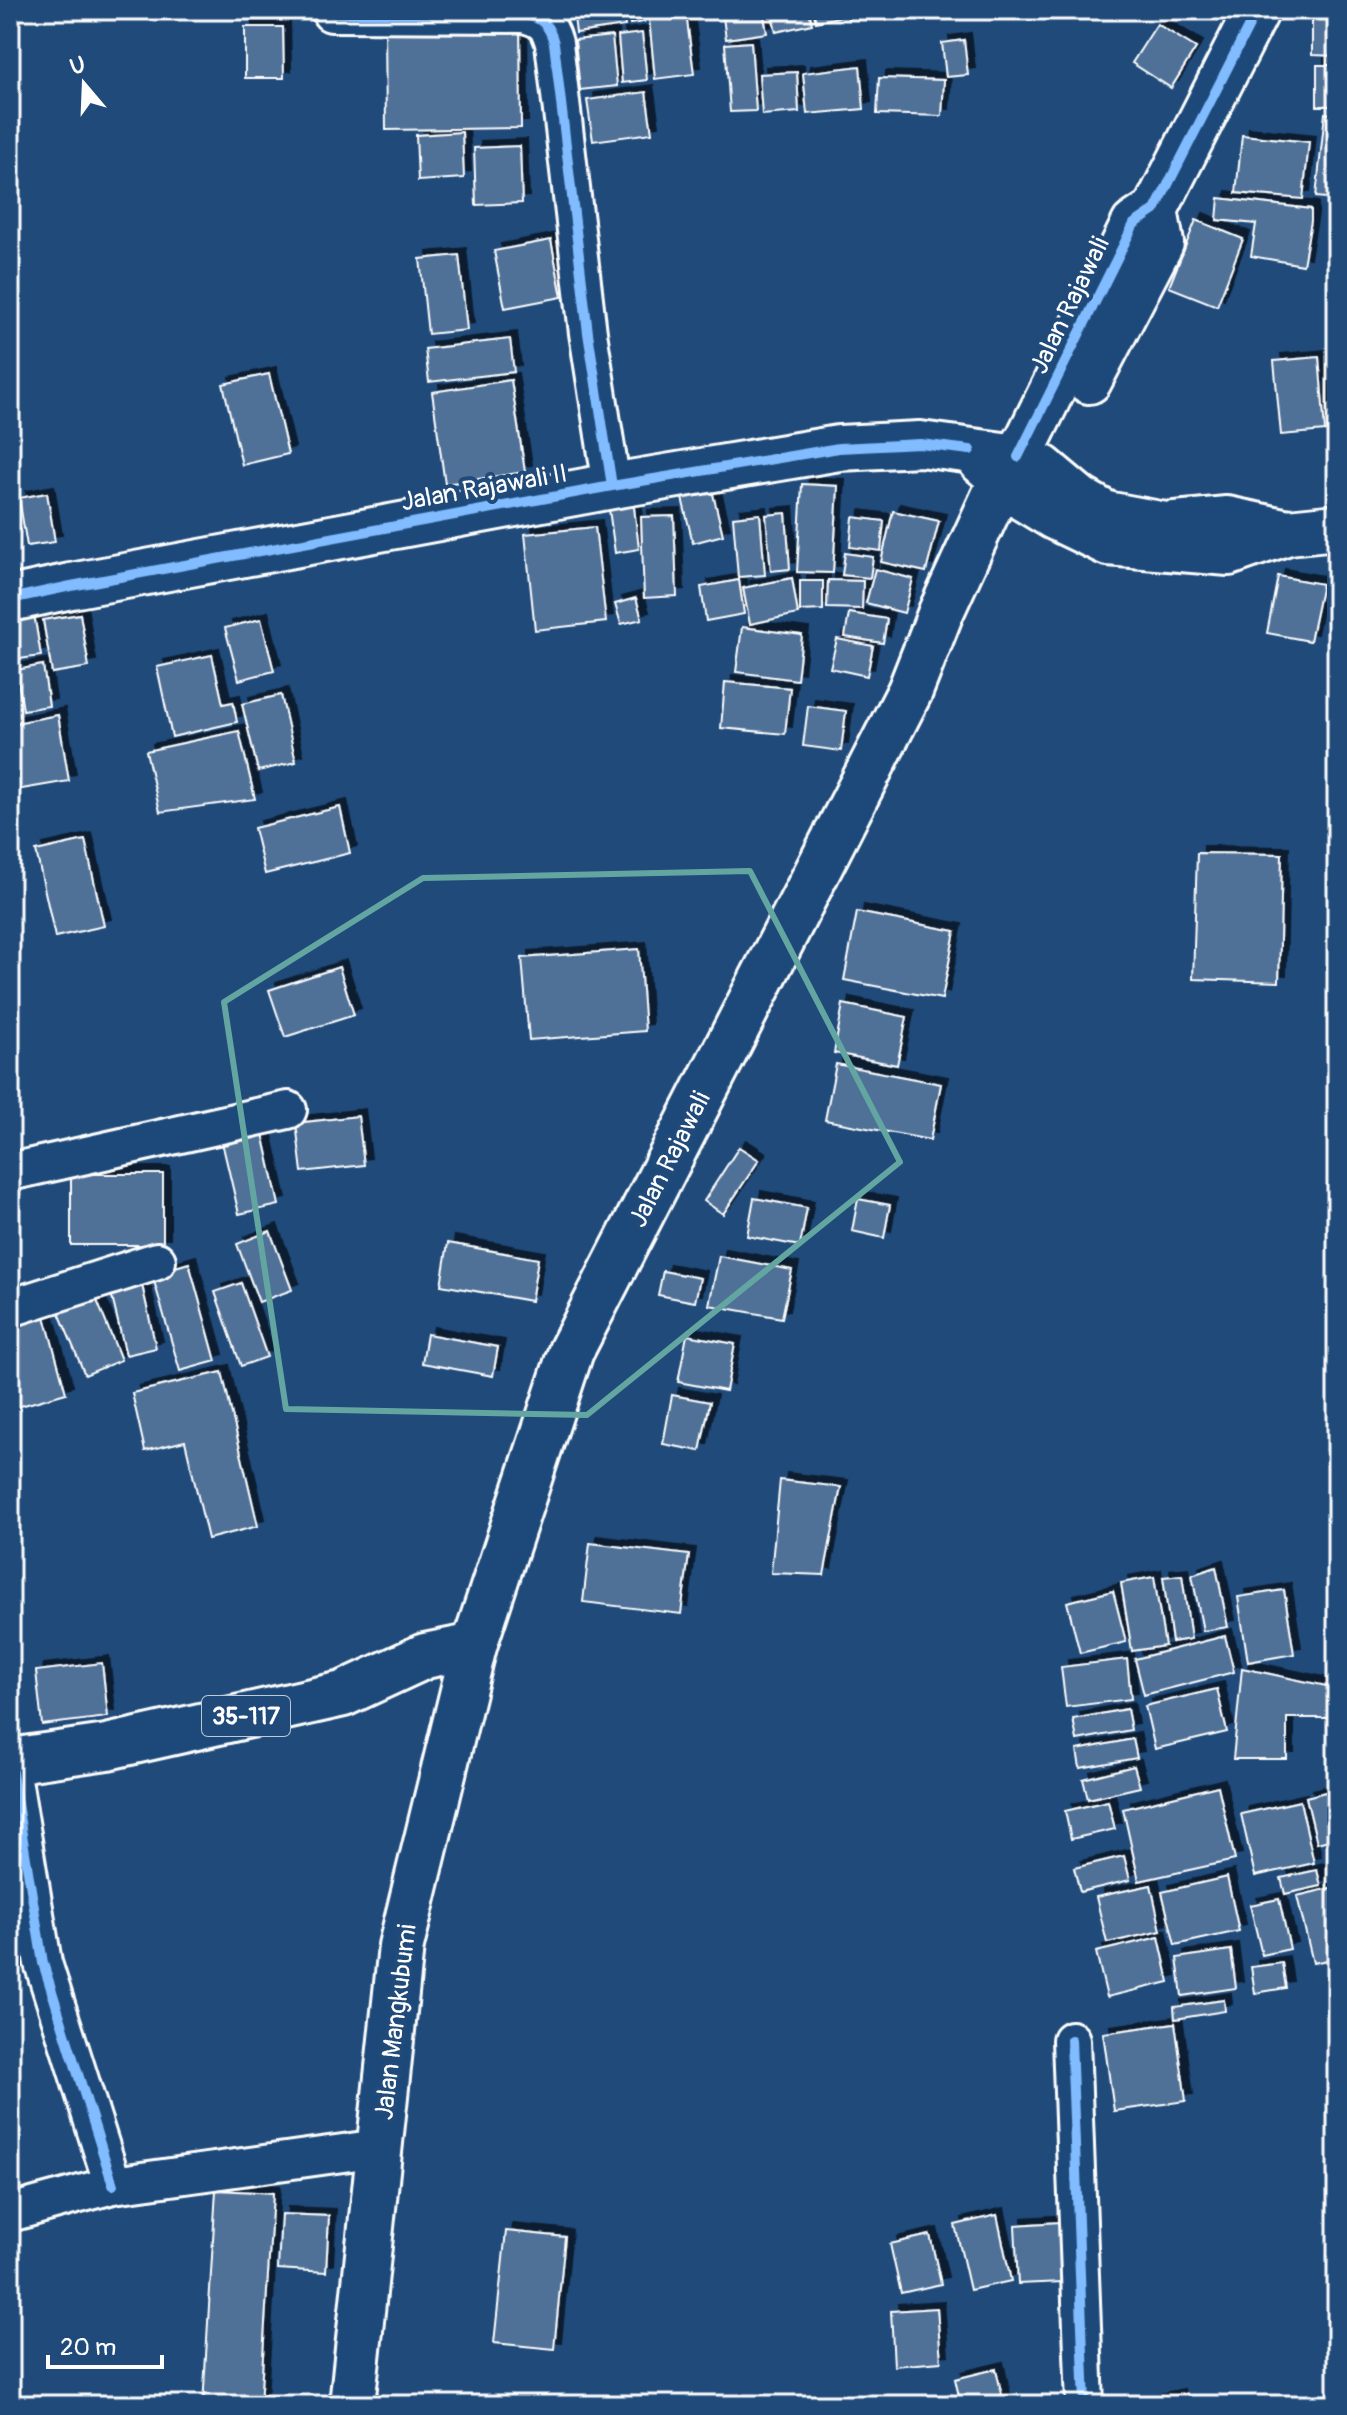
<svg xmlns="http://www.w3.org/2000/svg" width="1347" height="2415" font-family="Pangolin,sans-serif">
<defs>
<filter id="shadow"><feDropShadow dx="7" dy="-7" stdDeviation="0" flood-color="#0009"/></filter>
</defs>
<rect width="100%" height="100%" fill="#1f4a7a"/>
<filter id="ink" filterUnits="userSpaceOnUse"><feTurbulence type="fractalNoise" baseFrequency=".0125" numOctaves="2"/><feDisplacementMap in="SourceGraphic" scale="16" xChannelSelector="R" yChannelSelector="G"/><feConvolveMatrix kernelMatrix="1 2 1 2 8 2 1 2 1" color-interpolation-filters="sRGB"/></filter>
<g filter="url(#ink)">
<g fill="#507197" stroke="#fff" stroke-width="2" filter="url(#shadow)">
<path d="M573 10H623L625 26 576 33Z"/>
<path d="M628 10H643L644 22 630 24Z"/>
<path d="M722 10H763L767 33 726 39Z"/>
<path d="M771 10H809L812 24 776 32Z"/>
<path d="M813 10H842L843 16 816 22Z"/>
<path d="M846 10H879L880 12 848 19Z"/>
<path d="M1312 10H1337V56L1312 55Z"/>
<path d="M686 13 694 74 655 79 649 18Z"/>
<path d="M520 24 521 128 386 130 385 26Z"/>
<path d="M1157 24 1196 48 1171 88 1132 63Z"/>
<path d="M245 27H283L284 78H245Z"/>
<path d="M642 33 647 80 622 83 618 36Z"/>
<path d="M612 36 617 86 580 90 575 40Z"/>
<path d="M964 40 968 75 946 77 942 43Z"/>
<path d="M751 42 756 111 730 112 725 44Z"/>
<rect x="1317" y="65" width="20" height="41"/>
<path d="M860 66 864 109 807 114 803 73Z"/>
<path d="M797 72 799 112 762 115 759 74Z"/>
<path d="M879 78 944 80 942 116 877 114Z"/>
<path d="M646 92 652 133 593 141 587 100Z"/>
<path d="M1325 113 1337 115V199L1316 197Z"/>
<path d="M462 132 464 178 418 181 416 135Z"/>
<path d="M1242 135 1309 142 1303 199 1236 193Z"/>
<path d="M520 146 522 203 476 205 474 148Z"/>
<path d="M1219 198 1311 209V221L1303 265 1251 256 1256 224 1217 220Z"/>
<path d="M1196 220 1243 239 1217 306 1169 287Z"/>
<path d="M551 240 562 297 505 308 494 251Z"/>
<path d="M459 255 467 330 428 334 420 259Z"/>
<path d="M510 339 514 372 429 382 425 349Z"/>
<path d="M1319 357 1325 431 1281 435 1274 361Z"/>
<path d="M269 374 288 454 242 465 223 384Z"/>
<path d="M511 380 525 472 445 484 432 392Z"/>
<path d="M802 484 838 486 833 573 797 572Z"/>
<path d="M712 490 723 535 693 543 682 498Z"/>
<path d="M47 493 55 542 27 546 19 498Z"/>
<path d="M633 499 639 549 615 553 608 502Z"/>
<path d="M893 511 939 521 926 572 881 562Z"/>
<path d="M786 513 790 569 771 571 766 515Z"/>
<path d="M760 514 765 575 738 577 733 517Z"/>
<path d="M674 516 677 596 644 598 641 517Z"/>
<path d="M853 517 884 521 881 551 850 547Z"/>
<path d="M595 527 606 622 535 630 525 534Z"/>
<path d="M845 553 873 557 870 578 842 575Z"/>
<path d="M875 569 913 579 904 613 866 603Z"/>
<path d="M1278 576 1322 584 1310 641 1267 633Z"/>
<path d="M792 578 798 614 750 624 743 588Z"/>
<path d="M739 580 744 614 706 621 701 587Z"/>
<path d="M828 580 863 581 862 609 827 608Z"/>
<path d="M800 581H823V610L800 611Z"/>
<path d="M636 598 642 619 621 624 615 604Z"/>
<path d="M1331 600H1337V661H1329Z"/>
<path d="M849 613 887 619 883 643 845 637Z"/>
<path d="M34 614 41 656 12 660 10 619Z"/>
<path d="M80 614 89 667 52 673 43 620Z"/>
<path d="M261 619 274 671 239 680 225 628Z"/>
<path d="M742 627 802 635 797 680 736 672Z"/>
<path d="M837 639 873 646 867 676 830 668Z"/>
<path d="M212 655 223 704 233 702 237 722 172 737 157 667Z"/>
<path d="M43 665 49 706 23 710 16 670Z"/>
<path d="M725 682 790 688 785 734 721 728Z"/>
<path d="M281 695 296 762 258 771 242 704Z"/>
<path d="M808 706 846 711 841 751 803 746Z"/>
<path d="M58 715 69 781 10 791V724Z"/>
<path d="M239 731 255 799 160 812 146 751Z"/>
<path d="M340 807 350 853 265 874 254 828Z"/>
<path d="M85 840 104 926 55 937 36 851Z"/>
<path d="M1197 853 1282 854 1279 982 1193 979Z"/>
<path d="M857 912 955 931 942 999 844 980Z"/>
<path d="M639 949 645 1031 529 1040 522 958Z"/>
<path d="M339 967 354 1015 285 1037 269 990Z"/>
<path d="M843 1004 907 1017 897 1065 834 1053Z"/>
<path d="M836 1064 941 1084 930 1140 825 1120Z"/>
<path d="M358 1116 364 1165 302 1172 296 1123Z"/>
<path d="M262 1129 279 1205 239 1214 221 1138Z"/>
<path d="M739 1147 759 1160 723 1214 704 1201Z"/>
<rect x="71" y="1174" width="92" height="71"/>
<path d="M754 1198 807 1208 800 1246 747 1236Z"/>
<path d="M858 1199 890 1205 884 1238 852 1231Z"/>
<path d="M270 1231 292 1290 259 1302 237 1244Z"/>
<path d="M448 1243 538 1259 531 1301 441 1285Z"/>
<path d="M719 1256 792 1270 782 1318 709 1305Z"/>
<path d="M189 1263 216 1361 180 1371 152 1274Z"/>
<path d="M663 1271 700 1278 695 1302 658 1295Z"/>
<path d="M241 1283 267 1357 241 1366 215 1292Z"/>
<path d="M142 1285 156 1348 126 1355 111 1293Z"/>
<path d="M94 1293 121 1360 85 1375 57 1308Z"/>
<path d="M41 1302 66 1393 17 1407 10 1382V1310Z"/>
<path d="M427 1334 498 1347 493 1376 422 1363Z"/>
<path d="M687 1335 735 1344 726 1391 678 1382Z"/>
<path d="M222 1372 258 1526 208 1539 185 1441 145 1451 132 1393Z"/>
<path d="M672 1395 710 1402 700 1451 663 1444Z"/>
<path d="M780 1480 841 1487 824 1575 771 1573Z"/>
<path d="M590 1543 689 1555 681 1614 583 1602Z"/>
<path d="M1216 1567 1228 1627 1203 1631 1192 1575Z"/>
<path d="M1182 1575 1191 1639 1172 1642 1163 1577Z"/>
<path d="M1154 1577 1165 1646 1132 1651 1121 1583Z"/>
<path d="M1284 1590 1294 1654 1248 1662 1238 1597Z"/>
<path d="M1113 1591 1126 1642 1080 1653 1067 1602Z"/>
<path d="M1225 1636 1234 1672 1144 1695 1135 1659Z"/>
<path d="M1127 1659 1131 1699 1066 1707 1061 1667Z"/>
<path d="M102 1663 108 1717 42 1725 36 1671Z"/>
<path d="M1242 1668 1331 1687V1718H1287V1759H1233Z"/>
<path d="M1217 1689 1227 1732 1155 1749 1145 1706Z"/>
<path d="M1127 1709 1131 1730 1077 1740 1073 1719Z"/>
<path d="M1133 1739 1137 1758 1080 1768 1077 1750Z"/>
<path d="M1134 1766 1140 1787 1088 1799 1083 1779Z"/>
<path d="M1218 1786 1235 1860 1139 1881 1123 1809Z"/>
<path d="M1337 1789V1838L1317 1843 1306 1797Z"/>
<path d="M1108 1801 1115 1829 1071 1839 1065 1811Z"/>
<path d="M1300 1801 1314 1863 1255 1876 1241 1814Z"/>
<path d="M1124 1856 1130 1880 1080 1892 1074 1868Z"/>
<path d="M1317 1870 1321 1886 1285 1894 1281 1878Z"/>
<path d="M1227 1877 1239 1931 1175 1945 1162 1892Z"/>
<path d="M1151 1885 1161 1931 1107 1943 1096 1897Z"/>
<path d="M1335 1887 1337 1896V1958L1313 1963 1297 1896Z"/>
<path d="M1279 1899 1290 1949 1262 1955 1250 1905Z"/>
<path d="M1159 1937 1169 1982 1107 1997 1096 1952Z"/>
<path d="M1231 1950 1236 1988 1182 1996 1177 1958Z"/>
<path d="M1282 1963 1286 1988 1255 1993 1251 1967Z"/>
<path d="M1224 2000 1225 2011 1175 2019 1174 2007Z"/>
<path d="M1175 2023 1186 2101 1114 2111 1103 2033Z"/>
<path d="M216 2190 273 2193 260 2405H203Z"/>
<path d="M281 2214 329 2216 326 2272 278 2269Z"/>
<path d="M997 2215 1011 2281 970 2290 955 2225Z"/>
<path d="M1060 2222 1063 2282 1018 2284 1015 2225Z"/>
<path d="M506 2231 565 2237 554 2349 494 2343Z"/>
<path d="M930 2235 941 2284 901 2293 890 2244Z"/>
<path d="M937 2308 941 2362 894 2366 891 2311Z"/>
<path d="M996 2369 1004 2405H961L955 2379Z"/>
<path d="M1177 2396 1179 2405H1133Z"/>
</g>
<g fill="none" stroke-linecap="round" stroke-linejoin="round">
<defs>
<g id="street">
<path d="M331 13 524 14C543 19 549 25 554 43L588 333 612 486"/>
<path d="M10 1172 288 1110"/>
<path d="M10 1308 157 1261"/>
<path d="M10 1761 43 1963 113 2185"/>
<path d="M1071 2040 1085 2405"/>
<path d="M10 2213 113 2185 379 2148"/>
</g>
<g id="secondary">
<path d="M1089 381 1161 243 1155 210"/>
<path d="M981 461 1026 500 1054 517 1108 543 1229 553 1288 532 1337 527"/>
<path d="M10 599 71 586 612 486 839 448 920 444 1018 457 1043 468 1080 499 1106 514 1165 525 1227 519 1288 532"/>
<path d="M474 1646 571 1351 910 691 941 612 1002 479 1028 439 1134 224 1155 210 1257 10"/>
</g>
<path id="primary" d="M10 1761 107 1747 343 1694 425 1656 474 1646 401 1946 352 2405"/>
</defs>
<use href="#street" stroke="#fff" stroke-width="42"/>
<use href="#secondary" stroke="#fff" stroke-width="50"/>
<use href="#primary" stroke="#fff" stroke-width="50"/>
<use href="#street" stroke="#1f4a7a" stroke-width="36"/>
<use href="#secondary" stroke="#1f4a7a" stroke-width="44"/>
<use href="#primary" stroke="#1f4a7a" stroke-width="44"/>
<defs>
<g id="cycleway">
<path d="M331 13 524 14C543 19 549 25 554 43L588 333 612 486"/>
<path d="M1018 457 1134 224 1155 210 1257 10"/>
<path d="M10 599 71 586 612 486 839 448 920 444 970 450"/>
<path d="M10 1761 43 1963 113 2185"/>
<path d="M1071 2040 1085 2405"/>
</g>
</defs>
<use href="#cycleway" stroke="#1f4a7a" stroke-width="15"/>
<use href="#cycleway" stroke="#80bcff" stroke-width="10"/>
</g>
</g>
<path fill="none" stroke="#63a6a1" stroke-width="6" stroke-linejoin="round" d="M750 871 900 1162 587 1415 286 1409 224 1002 423 878Z"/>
<g text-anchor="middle" stroke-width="8" stroke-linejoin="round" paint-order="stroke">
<rect fill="#1f4a7a" stroke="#bcc9d7" stroke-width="2" x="202" y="1696" width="88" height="40" rx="6"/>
<g font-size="24" font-weight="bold" fill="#fff">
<text x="246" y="1724">35-117</text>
</g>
<g font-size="26" fill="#fff" stroke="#1f4a7a">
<text transform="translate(1069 305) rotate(-64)" y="9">Jalan Rajawali</text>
<text transform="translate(484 487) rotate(-10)" y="9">Jalan Rajawali II</text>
<text transform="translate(669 1159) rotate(-63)" y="9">Jalan Rajawali</text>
<text transform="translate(395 2022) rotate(-83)" y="9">Jalan Mangkubumi</text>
</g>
</g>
<rect width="1347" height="2415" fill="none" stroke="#1f4a7a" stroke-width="40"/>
<rect x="20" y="20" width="1307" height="2375" fill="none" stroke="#fff" stroke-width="3" filter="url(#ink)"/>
<g transform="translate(84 84) rotate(341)" stroke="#1f4a7a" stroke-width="6" paint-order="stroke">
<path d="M0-6L14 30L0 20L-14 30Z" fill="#ffffff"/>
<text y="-12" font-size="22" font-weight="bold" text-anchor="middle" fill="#ffffff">U</text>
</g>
<path d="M48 2355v12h114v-12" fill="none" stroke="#ffffff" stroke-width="4"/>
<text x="60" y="2355" font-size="24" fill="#ffffff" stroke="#1f4a7a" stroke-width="6" paint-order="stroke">20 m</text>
</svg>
